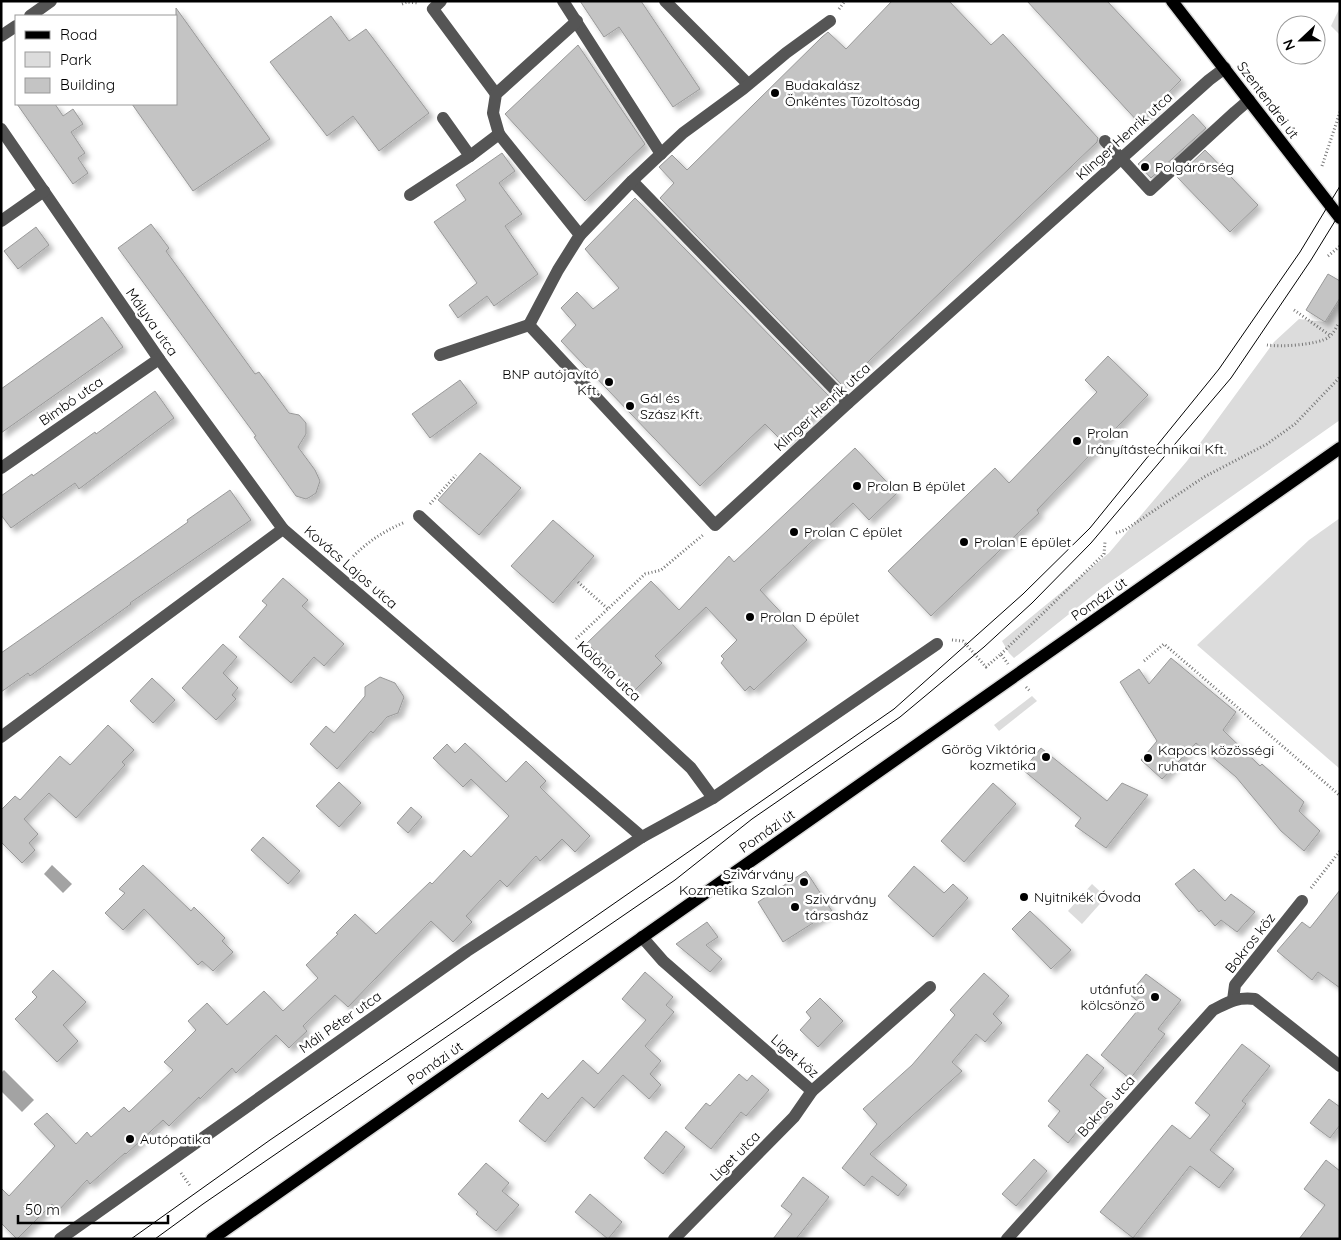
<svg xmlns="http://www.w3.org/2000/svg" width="1341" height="1240" font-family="Quicksand,sans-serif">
<defs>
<filter id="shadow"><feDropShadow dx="4.5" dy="4.5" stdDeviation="2.5" flood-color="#0004"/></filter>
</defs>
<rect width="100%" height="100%" fill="#fff"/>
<g fill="#dcdcdc">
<path d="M1340 7V35L1331 26Z"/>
<path d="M1340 298 1338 324 1340 327V420L1103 587 1014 658 1009 653 1002 641 1109 553 1187 461 1274 342 1299 319 1325 322Z"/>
<path d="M1340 518V769L1197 645 1309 540Z"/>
<path d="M1032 696 1037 701 999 731 994 725Z"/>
<path d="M1092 884 1106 897 1082 924 1068 911Z"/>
</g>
<g fill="#a3a3a3">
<path d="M52 865 72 884 63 893 44 874Z"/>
<path d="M4 1070 34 1100 22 1112 1 1091V1073Z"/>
</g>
<g fill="#c4c4c4" stroke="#999" filter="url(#shadow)">
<path d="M580 1H641L700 89 673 107 619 27 604 37Z"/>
<path d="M892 1H949L991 45 1003 34 1098 138 1097 142 843 386 660 198 674 183 659 167 672 155 687 170 822 37 828 32 846 49Z"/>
<path d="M1027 1H1107L1181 80 1139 123Z"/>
<path d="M176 8 270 139 193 191 132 104H176Z"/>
<path d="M331 16 349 41 366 29 429 113 379 151 353 116 327 136 270 62Z"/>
<path d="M578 45 645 144 585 201 505 114Z"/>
<path d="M17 104H55L63 116 73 109 83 124 71 132 85 153 78 158 88 173 73 184Z"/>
<path d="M1193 114 1206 128 1151 178 1138 164Z"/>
<path d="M1205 150 1258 205 1230 232 1177 177Z"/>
<path d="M502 153 515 171 499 183 522 214 505 226 538 274 494 306 487 296 458 318 449 305 477 283 434 222 466 200 456 185Z"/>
<path d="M635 198 831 398 784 443 765 424 700 486 561 341 576 325 561 308 577 292 593 309 619 288 585 249Z"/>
<path d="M151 224 169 248 166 251 255 374 259 372 289 413 299 415 306 423V434L298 447 315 470 320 481 316 493 310 497 306 499 296 496 254 437 256 436 118 248Z"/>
<path d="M36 227 49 245 18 269 4 251Z"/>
<path d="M1328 274 1340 281V298L1325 322 1306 310Z"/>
<path d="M102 317 123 347 1 433V389Z"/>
<path d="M1108 356 1148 395 1037 510 1039 513 931 616 888 571 995 468 1009 483 1097 392 1085 380Z"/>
<path d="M460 380 477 403 430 438 412 414Z"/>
<path d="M155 391 174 418 79 489 75 483 11 528 1 515V496L32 474 33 476 95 432 96 434Z"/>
<path d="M855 448 897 493 869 520 853 503 760 590 807 640 754 690 750 686 745 691 721 663 724 659 721 656 737 640 706 607 655 656 662 663 634 691 587 643 651 581 679 610 729 556 734 562Z"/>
<path d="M480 453 521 488 479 535 438 500Z"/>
<path d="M230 490 251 520 130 603 131 604 30 676 28 673 1 692V653L130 563 188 522 187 520Z"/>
<path d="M553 520 594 556 553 603 511 566Z"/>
<path d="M283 578 308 600 302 606 344 644 324 666 314 657 291 683 239 637 267 605 262 601Z"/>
<path d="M223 644 237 657 223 673 238 688 232 695 236 699 216 720 182 688Z"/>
<path d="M1171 658 1236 712 1223 730 1260 766 1262 764 1304 802 1299 811 1320 831 1304 851 1281 831 1236 777 1196 743 1162 779 1141 760 1157 741 1120 682 1139 669 1149 684Z"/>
<path d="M380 677 395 683 404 697 398 713 387 717 373 733 371 731 337 769 310 744 326 726 334 733 365 696V687Z"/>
<path d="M152 678 175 700 153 723 130 701Z"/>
<path d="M108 725 134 750 122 762 125 765 76 818 49 793 24 819 38 834 29 843 35 850 22 863 1 842V810L15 796 20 800 60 756 70 765Z"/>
<path d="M465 743 506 782 526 761 546 781 540 787 590 836 575 852 562 839 540 861 536 856 507 887 500 880 466 916 472 922 453 942 431 921 348 1007 335 995 303 1026 307 1031 289 1048 276 1035 236 1073 232 1068 200 1099 199 1097 169 1126 163 1120 126 1154 125 1153 90 1184 87 1180 58 1211 52 1204 17 1239 1 1223V1188L9 1196 55 1146 34 1124 47 1113 76 1144 87 1132 91 1137 124 1107 129 1112 173 1070 164 1062 196 1030 188 1021 207 1003 227 1025 264 991 283 1011 318 978 306 965 338 934 336 933 355 914 376 934 430 882 432 884 464 850 471 857 509 816 471 779 463 787 433 758 447 744 455 753Z"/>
<path d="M1041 748 1107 801 1122 783 1148 795 1106 848 1075 826 1081 818 1023 770Z"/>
<path d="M339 782 361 803 339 827 316 806Z"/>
<path d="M993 783 1016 804 964 862 941 841Z"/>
<path d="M411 807 422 817 408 833 397 823Z"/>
<path d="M263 837 300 871 288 884 251 850Z"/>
<path d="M143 865 191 911 194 907 225 938 222 941 233 952 213 971 202 961 198 965 144 909 123 930 105 913 125 893 119 889Z"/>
<path d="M914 866 944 893 953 884 968 898 933 937 888 896Z"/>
<path d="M1194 869 1225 901 1231 894 1255 912 1237 932 1221 920 1215 926 1201 910 1199 912 1175 884Z"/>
<path d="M806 871 832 911 783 942 758 902Z"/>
<path d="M1340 890V988L1318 972 1312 980 1277 951 1302 922 1310 928Z"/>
<path d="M1030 911 1071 950 1051 969 1012 929Z"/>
<path d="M707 922 718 937 706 945 722 959 710 972 676 944Z"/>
<path d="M53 970 86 1002 63 1025 78 1041 57 1062 15 1019 37 997 32 992Z"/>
<path d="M645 972 673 997 666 1005 674 1012 645 1046 661 1061 650 1074 661 1085 649 1099 623 1075 594 1108 582 1097 545 1142 519 1121 542 1093 548 1099 583 1060 598 1074 646 1020 622 999Z"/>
<path d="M984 973 1009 996 993 1014 1002 1023 985 1042 976 1034 952 1062 962 1071 870 1154 907 1185 898 1196 872 1176 864 1186 842 1168 877 1124 863 1109 912 1065 955 1015 950 1010Z"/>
<path d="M1146 974 1181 1000 1158 1029 1165 1034 1130 1079 1101 1055 1142 1005 1129 994Z"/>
<path d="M820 998 843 1021 818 1047 800 1030 811 1018 806 1012Z"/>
<path d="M1242 1044 1270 1066 1242 1101 1246 1104 1210 1150 1234 1169 1219 1188 1190 1166 1133 1238 1100 1212 1172 1125 1190 1139 1210 1115 1195 1103Z"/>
<path d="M1087 1054 1104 1068 1090 1085 1110 1102 1094 1121 1089 1117 1068 1143 1048 1126 1060 1111 1048 1101Z"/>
<path d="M739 1074 747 1081 752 1075 769 1090 746 1116 741 1112 711 1149 685 1128 706 1103 710 1106Z"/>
<path d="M1329 1099 1340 1107V1125L1330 1138 1310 1123Z"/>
<path d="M666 1131 685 1147 663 1174 644 1158Z"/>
<path d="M1034 1159 1047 1171 1016 1206 1002 1194Z"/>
<path d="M1326 1160 1340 1171V1239H1299L1325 1205 1304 1189Z"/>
<path d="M486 1163 509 1183 502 1191 519 1205 496 1231 476 1214 478 1212 458 1194Z"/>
<path d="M803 1177 829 1197 796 1239H773L792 1214 781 1206Z"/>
<path d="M590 1194 622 1222 608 1239 575 1212Z"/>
</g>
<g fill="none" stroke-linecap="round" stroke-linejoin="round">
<defs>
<g id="major">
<path d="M1172 1 1340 218"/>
<path d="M212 1239 1340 448"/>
</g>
</defs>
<use href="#major" stroke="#dbdbdb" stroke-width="15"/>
<g stroke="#777" stroke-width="3" stroke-dasharray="1 2.5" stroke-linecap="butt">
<path d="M402 4 407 2 418 3"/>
<path d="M839 9 845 1"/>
<path d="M1322 166 1340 112"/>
<path d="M1328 256 1340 246"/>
<path d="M1294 310 1331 336"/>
<path d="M1267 345C1281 347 1318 345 1329 337 1333 334 1336 328 1338 324H1340"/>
<path d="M430 504 456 475"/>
<path d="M1116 533 1125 530 1204 477 1267 444 1295 424 1340 377"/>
<path d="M346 564C364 544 380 533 405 522"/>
<path d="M578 582 608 609"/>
<path d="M576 639 645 574 661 570 703 535"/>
<path d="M952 640 963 641 986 667 1001 654 1008 664"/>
<path d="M1001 654 1104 554 1105 542"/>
<path d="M1144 661 1164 644 1337 793 1340 796"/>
<path d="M1026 687 1031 692"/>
<path d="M1311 888 1340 851"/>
<path d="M181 1173 191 1187"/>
</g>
<g stroke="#555" stroke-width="12">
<path d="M441 1 433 9 496 94"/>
<path d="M563 1 661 154"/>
<path d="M665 1 748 84"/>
<path d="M30 16 51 1"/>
<path d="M1 36 16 26"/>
<path d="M443 118 470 156 499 134 580 235 558 270 529 325"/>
<path d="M1 129 159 359 283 529"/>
<path d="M499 134 493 113 496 94 577 21"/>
<path d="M1105 141 1150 190 1235 112 1249 100"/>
<path d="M632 181 848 403"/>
<path d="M410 195 470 156"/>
<path d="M1 221 44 191"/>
<path d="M580 235 632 181 683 133 743 89 786 53 830 21"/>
<path d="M440 355 529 325 715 525 848 403 1209 80 1225 68"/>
<path d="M1 468 159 359"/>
<path d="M419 516 691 768 713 798"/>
<path d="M1 737 283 529 642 837"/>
<path d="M642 937 663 961 812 1091"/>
<path d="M1233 1000 1235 985 1302 901"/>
<path d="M60 1239 467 951 642 837 713 798 937 644"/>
<path d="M674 1239 794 1117 812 1091 930 987"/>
<path d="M1007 1239 1213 1010C1229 1002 1236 997 1255 999L1340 1066"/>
</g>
<use href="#major" stroke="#000" stroke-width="12"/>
<g stroke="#000" stroke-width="1">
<path d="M131 1239 270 1140 445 1021 894 709 1023 594 1090 528 1219 369 1300 252 1340 186"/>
<path d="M155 1239 203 1204 675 880 752 819 900 717 984 647 1032 603 1091 543 1231 378 1311 260 1340 213"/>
</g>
</g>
<g fill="#000" stroke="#fff" stroke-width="2">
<circle cx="775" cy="93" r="5"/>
<circle cx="1145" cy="167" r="5"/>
<circle cx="609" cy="382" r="5"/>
<circle cx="630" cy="406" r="5"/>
<circle cx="1077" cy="441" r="5"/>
<circle cx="857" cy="486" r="5"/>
<circle cx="794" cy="532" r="5"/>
<circle cx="964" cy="542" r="5"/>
<circle cx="750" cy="617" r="5"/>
<circle cx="1046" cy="757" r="5"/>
<circle cx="1148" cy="758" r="5"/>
<circle cx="804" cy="882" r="5"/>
<circle cx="1024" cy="897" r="5"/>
<circle cx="795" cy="907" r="5"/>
<circle cx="1155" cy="997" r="5"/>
<circle cx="130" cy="1139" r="5"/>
</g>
<g text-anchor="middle" stroke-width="5" stroke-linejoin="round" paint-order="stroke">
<g font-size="14" fill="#000" stroke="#fff" text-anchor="start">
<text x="785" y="90">Budakalász<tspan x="785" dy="16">Önkéntes Tűzoltóság</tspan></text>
<text x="1155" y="172">Polgárőrség</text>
<text x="599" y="379" text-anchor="end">BNP autójavító<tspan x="599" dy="16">Kft.</tspan></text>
<text x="640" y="403">Gál és<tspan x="640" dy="16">Szász Kft.</tspan></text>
<text x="1087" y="438">Prolan<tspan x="1087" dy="16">Irányítástechnikai Kft.</tspan></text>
<text x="867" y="491">Prolan B épület</text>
<text x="804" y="537">Prolan C épület</text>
<text x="974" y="547">Prolan E épület</text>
<text x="760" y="622">Prolan D épület</text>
<text x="1036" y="754" text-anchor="end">Görög Viktória<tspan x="1036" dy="16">kozmetika</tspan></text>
<text x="1158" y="755">Kapocs közösségi<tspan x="1158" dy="16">ruhatár</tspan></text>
<text x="794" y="879" text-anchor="end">Szivárvány<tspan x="794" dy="16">Kozmetika Szalon</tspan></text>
<text x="1034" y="902">Nyitnikék Óvoda</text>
<text x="805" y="904">Szivárvány<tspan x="805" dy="16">társasház</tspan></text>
<text x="1145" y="994" text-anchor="end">utánfutó<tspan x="1145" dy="16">kölcsönző</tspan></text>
<text x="140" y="1144">Autópatika</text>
</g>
<g font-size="14" fill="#000" stroke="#fff">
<text transform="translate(1268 100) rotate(53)" y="5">Szentendrei út</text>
<text transform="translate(1124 136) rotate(-42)" y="5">Klinger Henrik utca</text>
<text transform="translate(152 322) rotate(55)" y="5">Mályva utca</text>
<text transform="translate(71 401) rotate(-35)" y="5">Bimbó utca</text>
<text transform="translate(822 407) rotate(-42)" y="5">Klinger Henrik utca</text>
<text transform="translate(351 567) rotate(41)" y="5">Kovács Lajos utca</text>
<text transform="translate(1099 599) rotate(-35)" y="5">Pomázi út</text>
<text transform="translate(609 671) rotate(43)" y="5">Kolónia utca</text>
<text transform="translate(767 831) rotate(-35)" y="5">Pomázi út</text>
<text transform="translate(1250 943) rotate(-52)" y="5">Bokros köz</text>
<text transform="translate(340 1022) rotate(-35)" y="5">Máli Péter utca</text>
<text transform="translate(795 1056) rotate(41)" y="5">Liget köz</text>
<text transform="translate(435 1063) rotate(-35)" y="5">Pomázi út</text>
<text transform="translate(1106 1106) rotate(-48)" y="5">Bokros utca</text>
<text transform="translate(735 1156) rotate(-45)" y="5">Liget utca</text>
</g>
</g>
<rect width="1341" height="1240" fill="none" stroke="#000000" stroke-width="5"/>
<rect x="15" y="15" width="162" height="90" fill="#ffffff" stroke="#999999"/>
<rect x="25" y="31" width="25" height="8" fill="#000000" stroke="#999999"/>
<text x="60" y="40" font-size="15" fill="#000000">Road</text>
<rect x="25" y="52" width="25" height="15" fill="#dcdcdc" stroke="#999999"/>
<text x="60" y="65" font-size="15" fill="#000000">Park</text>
<rect x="25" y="78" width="25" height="15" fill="#c4c4c4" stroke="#999999"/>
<text x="60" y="90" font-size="15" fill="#000000">Building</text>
<g transform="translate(1301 40) rotate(248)"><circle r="24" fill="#ffffff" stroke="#999999"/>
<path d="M0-4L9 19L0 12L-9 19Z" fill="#000000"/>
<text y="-8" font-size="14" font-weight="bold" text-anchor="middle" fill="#000000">N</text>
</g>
<path d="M18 1215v8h150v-8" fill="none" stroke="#000000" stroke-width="2.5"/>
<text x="25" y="1215" font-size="15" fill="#000000" stroke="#ffffff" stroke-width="4" paint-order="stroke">50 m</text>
</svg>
